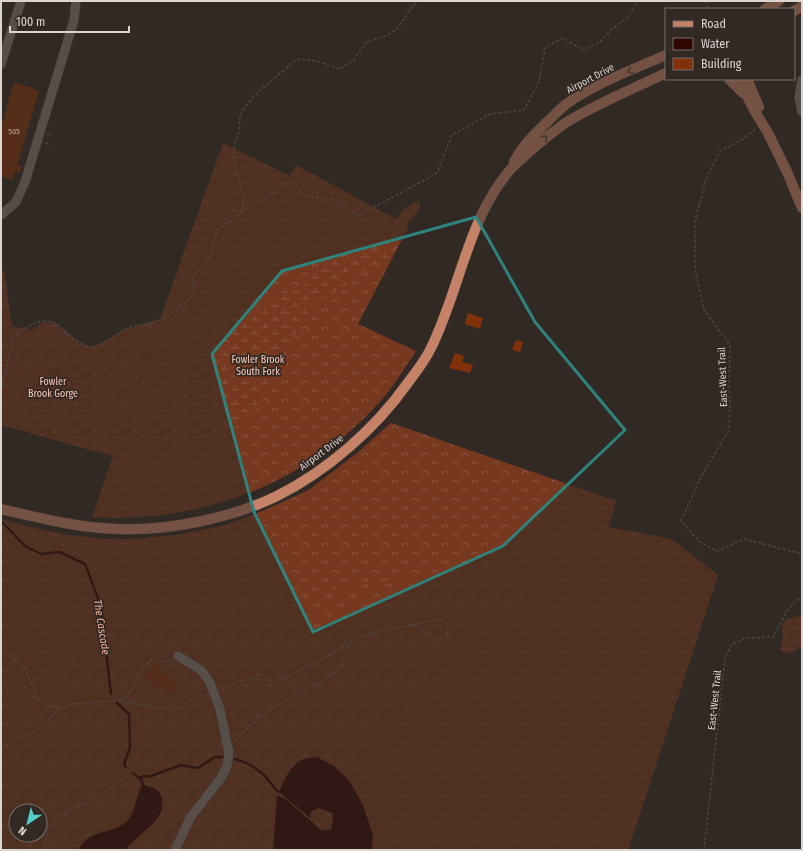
<svg xmlns="http://www.w3.org/2000/svg" width="803" height="851" font-family="'Fira Sans Condensed',sans-serif">
<defs>
<pattern id="grass-tufts" width="24" height="20" patternUnits="userSpaceOnUse"><rect width="24" height="20" fill="#76381e"/><path d="M3 7l-1-3M5 7V3M7 7l1-3M15 17l-1-3M17 17v-4M19 17l1-3" fill="none" stroke="#89543e"/></pattern>
<pattern id="forest-crowns" width="20" height="18" patternUnits="userSpaceOnUse"><rect width="20" height="18" fill="#76381e"/><path d="M2 6a3 3 0 1 1 6 0M12 15a3 3 0 1 1 6 0" fill="none" stroke="#89543e"/></pattern>
<pattern id="wetland-marsh" width="20" height="14" patternUnits="userSpaceOnUse"><rect width="20" height="14" fill="#76381e"/><path d="M1 5h8M5 5V1M11 12h8M15 12V8" fill="none" stroke="#89543e"/></pattern>
</defs>
<rect width="100%" height="100%" fill="#322925"/>
<g fill="url(#grass-tufts)" fill-rule="evenodd">
<path d="M1 269 4 270 12 326 32 330C41 323 45 319 56 324L83 345 90 347 100 344 126 329 160 319 113 456 1 425Z"/>
<path d="M391 423 616 501 608 527 671 539 718 575 628 850H1V519L25 526 67 535 105 539H135L176 535 226 525 265 510 309 490 356 454ZM16 811H40V835H16Z"/>
</g>
<g fill="url(#forest-crowns)">
<path d="M223 143 290 176 296 165 409 226 358 324 416 351C407 364 399 378 389 391 316 480 206 524 92 517L160 319Z"/>
<path d="M391 423 616 501 608 527 671 539 718 575 628 850H372L373 835 349 780 334 766 346 769 356 767 370 754 404 705 431 671 472 632 483 624 514 617 528 609 536 601 535 589 524 574 503 565H485L433 576 370 583 362 585 311 593 273 592 253 596 239 605 223 620 205 625 152 617 134 618 123 623 83 655 67 670 51 693 33 712 1 728V656L16 657 22 646C16 620 25 604 1 583V519L25 526 67 535 105 539H135L176 535 226 525 265 510 309 490 356 454Z"/>
</g>
<g fill="url(#wetland-marsh)">
<path d="M418 202H420V207L416 214 402 230 396 249 386 262 358 273 343 288 314 304 292 339 278 378 263 394 249 418 238 425 221 432 206 434 178 449 171 447 161 438 149 433 141 432 122 447 103 452 89 450 77 442 50 433 42 428 10 422 9 415 20 403 40 395 59 381 67 356 89 354 106 362 109 375 97 396V404L106 416 118 419 142 415 167 401 176 391 187 367 200 356 211 328 219 319 241 313 269 298 295 291 306 284 325 262 358 255 368 249 386 234 401 212 412 203Z"/>
<path d="M802 615V646C795 651 788 658 780 649L783 639 782 625 787 619Z"/>
</g>
<g fill="#2f0600">
<path d="M317 757 334 766 349 780 363 805 373 835 372 850H273L277 795 287 800 321 830H331L333 821 332 813 318 808 311 812 310 818 279 792C285 780 290 764 304 759 308 757 313 758 317 757Z"/>
<path d="M142 785C151 786 160 789 162 798 166 824 137 832 126 850H78C80 847 83 843 86 840 96 831 116 832 128 820 136 811 136 795 142 785Z"/>
</g>
<g fill="none" stroke-linecap="round" stroke-linejoin="round">
<g stroke="#2f0600" stroke-width="2.5">
<path d="M2 522 25 546 41 554 60 552 85 564 101 606 111 694"/>
<path d="M117 703 129 714 130 748 124 764 126 767"/>
<path d="M235 759C246 762 256 767 265 776 270 781 273 788 279 792"/>
<path d="M133 773 141 779 144 788"/>
<path d="M140 777 151 776 181 765 198 768 215 757H224"/>
</g>
</g>
<g fill="#823209">
<path d="M14 83 33 88 32 89 39 91 17 165 22 166 20 172 15 171 12 180 1 176V120L3 121Z"/>
<path d="M468 313 483 318 480 329 465 324Z"/>
<path d="M516 340 523 342 520 352 512 350Z"/>
<path d="M455 353 464 356 462 362 473 365 470 373 449 368Z"/>
<path d="M155 664 161 667 158 672 177 683 172 693 147 678Z"/>
</g>
<g fill="none" stroke-linecap="round" stroke-linejoin="round">
<defs>
<g id="minor">
<path d="M1 64 21 1"/>
<path d="M802 80 799 98 802 112"/>
<path d="M1 215 16 202 25 182 74 20 76 1"/>
<path d="M175 850 190 818 221 778 227 766 229 753 220 709 210 683 201 670 178 656"/>
</g>
<g id="major">
<path d="M765 9 779 1"/>
<path d="M794 11 802 6"/>
<path d="M729 79 743 93"/>
<path d="M739 79 754 110 768 133 788 174 802 208"/>
<path d="M747 79 759 107"/>
<path d="M514 162C521 148 531 137 543 126 550 119 557 112 565 105 595 83 632 70 666 55"/>
<path d="M1 509C40 518 78 528 118 529 169 531 232 518 277 496 327 471 375 429 407 384 415 373 425 361 431 348 460 290 467 220 510 170 515 164 523 158 529 152 541 142 553 131 567 122 598 103 633 89 666 73"/>
</g>
</defs>
<use href="#minor" stroke="#4c4541" stroke-width="10"/>
<use href="#major" stroke="#4c4541" stroke-width="11"/>
<g stroke="#6d6562" stroke-width="1.5" stroke-dasharray="3 2" stroke-linecap="butt">
<path d="M705 1 710 9"/>
<path d="M755 129 742 140 720 151 706 179 695 222V269L704 310 730 345 729 385 730 405 729 430 701 477 681 521 700 542 717 551 744 539 802 554"/>
<path d="M47 134 53 135"/>
<path d="M45 143 51 145"/>
<path d="M242 211 264 199 291 180 303 195 333 200 358 216 437 173 452 135 490 114 524 110 539 82 545 48 563 38 583 50 599 43 611 30 627 18 638 1"/>
<path d="M1 411V390L12 346 11 339C20 330 41 316 55 323 63 328 70 337 79 342 82 344 86 347 90 347 101 347 116 334 125 329 134 325 146 325 155 322 164 319 187 304 192 295 196 290 195 284 193 278L196 273 209 259 217 230C224 223 235 220 241 212 250 199 234 172 234 156 233 147 237 138 239 129 240 124 239 118 241 114 249 96 280 75 295 60 307 57 327 64 339 69L353 61 367 42 386 36 397 29 412 7 418 1"/>
<path d="M1 649 24 666 36 695 39 701 48 706 60 709"/>
<path d="M222 691C231 684 242 679 254 679 265 679 274 682 285 679L362 637 373 633 437 620 445 622 448 625V632L445 638 436 639 416 625"/>
<path d="M120 700C139 689 137 670 151 660L167 662 171 661"/>
<path d="M235 741C251 723 272 708 293 696 305 689 331 679 338 670 344 663 346 652 350 644"/>
<path d="M1 748 33 732 60 709 72 704 120 700 152 707 172 709 180 708 186 704 202 687"/>
<path d="M4 850 9 849 25 850"/>
<path d="M41 850C51 839 44 830 50 825 61 812 80 806 95 798 106 792 116 784 126 777"/>
<path d="M704 850 725 658 732 644 746 638 773 637 787 611 799 598H802"/>
</g>
<use href="#minor" stroke="#857a76" stroke-width="9"/>
<use href="#major" stroke="#c68267" stroke-width="10"/>
</g>
<defs><path id="oneway-chevron" d="M-2-3.5L2.5 0L-2 3.5" fill="none" stroke-width="1.6" stroke-linecap="round" stroke-linejoin="round"/></defs>
<g stroke="#66483c">
<use href="#oneway-chevron" transform="translate(630 71) rotate(156)"/>
<use href="#oneway-chevron" transform="translate(545 138) rotate(-40)"/>
</g>
<path d="M0 0H803V851H0ZM476 217 535 322 625 430 503 546 313 632 254 512 212 354 282 271Z" fill="#322925" fill-opacity=".55" fill-rule="evenodd"/>
<path fill="none" stroke="#2e847d" stroke-width="3" stroke-linejoin="round" d="M476 217 535 322 625 430 503 546 313 632 254 512 212 354 282 271Z"/>
<g text-anchor="middle" stroke-width="3.5" stroke-linejoin="round" paint-order="stroke">
<g font-size="8" fill="#c5aca0">
<text x="14" y="134">505</text>
</g>
<g font-size="10" fill="#dbd5d2" stroke="#322925">
<text transform="translate(590 78) rotate(-28)" y="4">Airport Drive</text>
<text transform="translate(722 377) rotate(-92)" y="4">East-West Trail</text>
<text transform="translate(321 452) rotate(-37)" y="4">Airport Drive</text>
<text transform="translate(714 700) rotate(-84)" y="4">East-West Trail</text>
</g>
<g font-size="10" fill="#facab8" stroke="#322925">
<text x="258" y="363">Fowler Brook<tspan x="258" dy="12">South Fork</tspan></text>
<text x="53" y="385">Fowler<tspan x="53" dy="12">Brook Gorge</tspan></text>
</g>
<g font-size="11" font-style="italic" fill="#f6b195" stroke="#322925">
<text transform="translate(102 627) rotate(81)" y="4">The Cascade</text>
</g>
</g>
<rect width="803" height="851" fill="none" stroke="#dbd5d2" stroke-width="4"/>
<rect x="665" y="8" width="130" height="72" fill="#322925" stroke="#766e6a"/>
<rect x="673" y="21" width="20" height="6" fill="#c68267" stroke="#766e6a"/>
<text x="701" y="28" font-size="12" fill="#dbd5d2">Road</text>
<rect x="673" y="38" width="20" height="12" fill="#2f0600" stroke="#766e6a"/>
<text x="701" y="48" font-size="12" fill="#dbd5d2">Water</text>
<rect x="673" y="58" width="20" height="12" fill="#823209" stroke="#766e6a"/>
<text x="701" y="68" font-size="12" fill="#dbd5d2">Building</text>
<g transform="translate(28 823) rotate(215)"><circle r="19" fill="#322925" stroke="#766e6a"/>
<path d="M0-3L7 15L0 10L-7 15Z" fill="#53cdc9"/>
<text y="-6" font-size="11" font-weight="bold" text-anchor="middle" fill="#dbd5d2">N</text>
</g>
<path d="M10 26v6h119v-6" fill="none" stroke="#dbd5d2" stroke-width="2"/>
<text x="16" y="26" font-size="12" fill="#dbd5d2" stroke="#322925" stroke-width="3" paint-order="stroke">100 m</text>
</svg>
